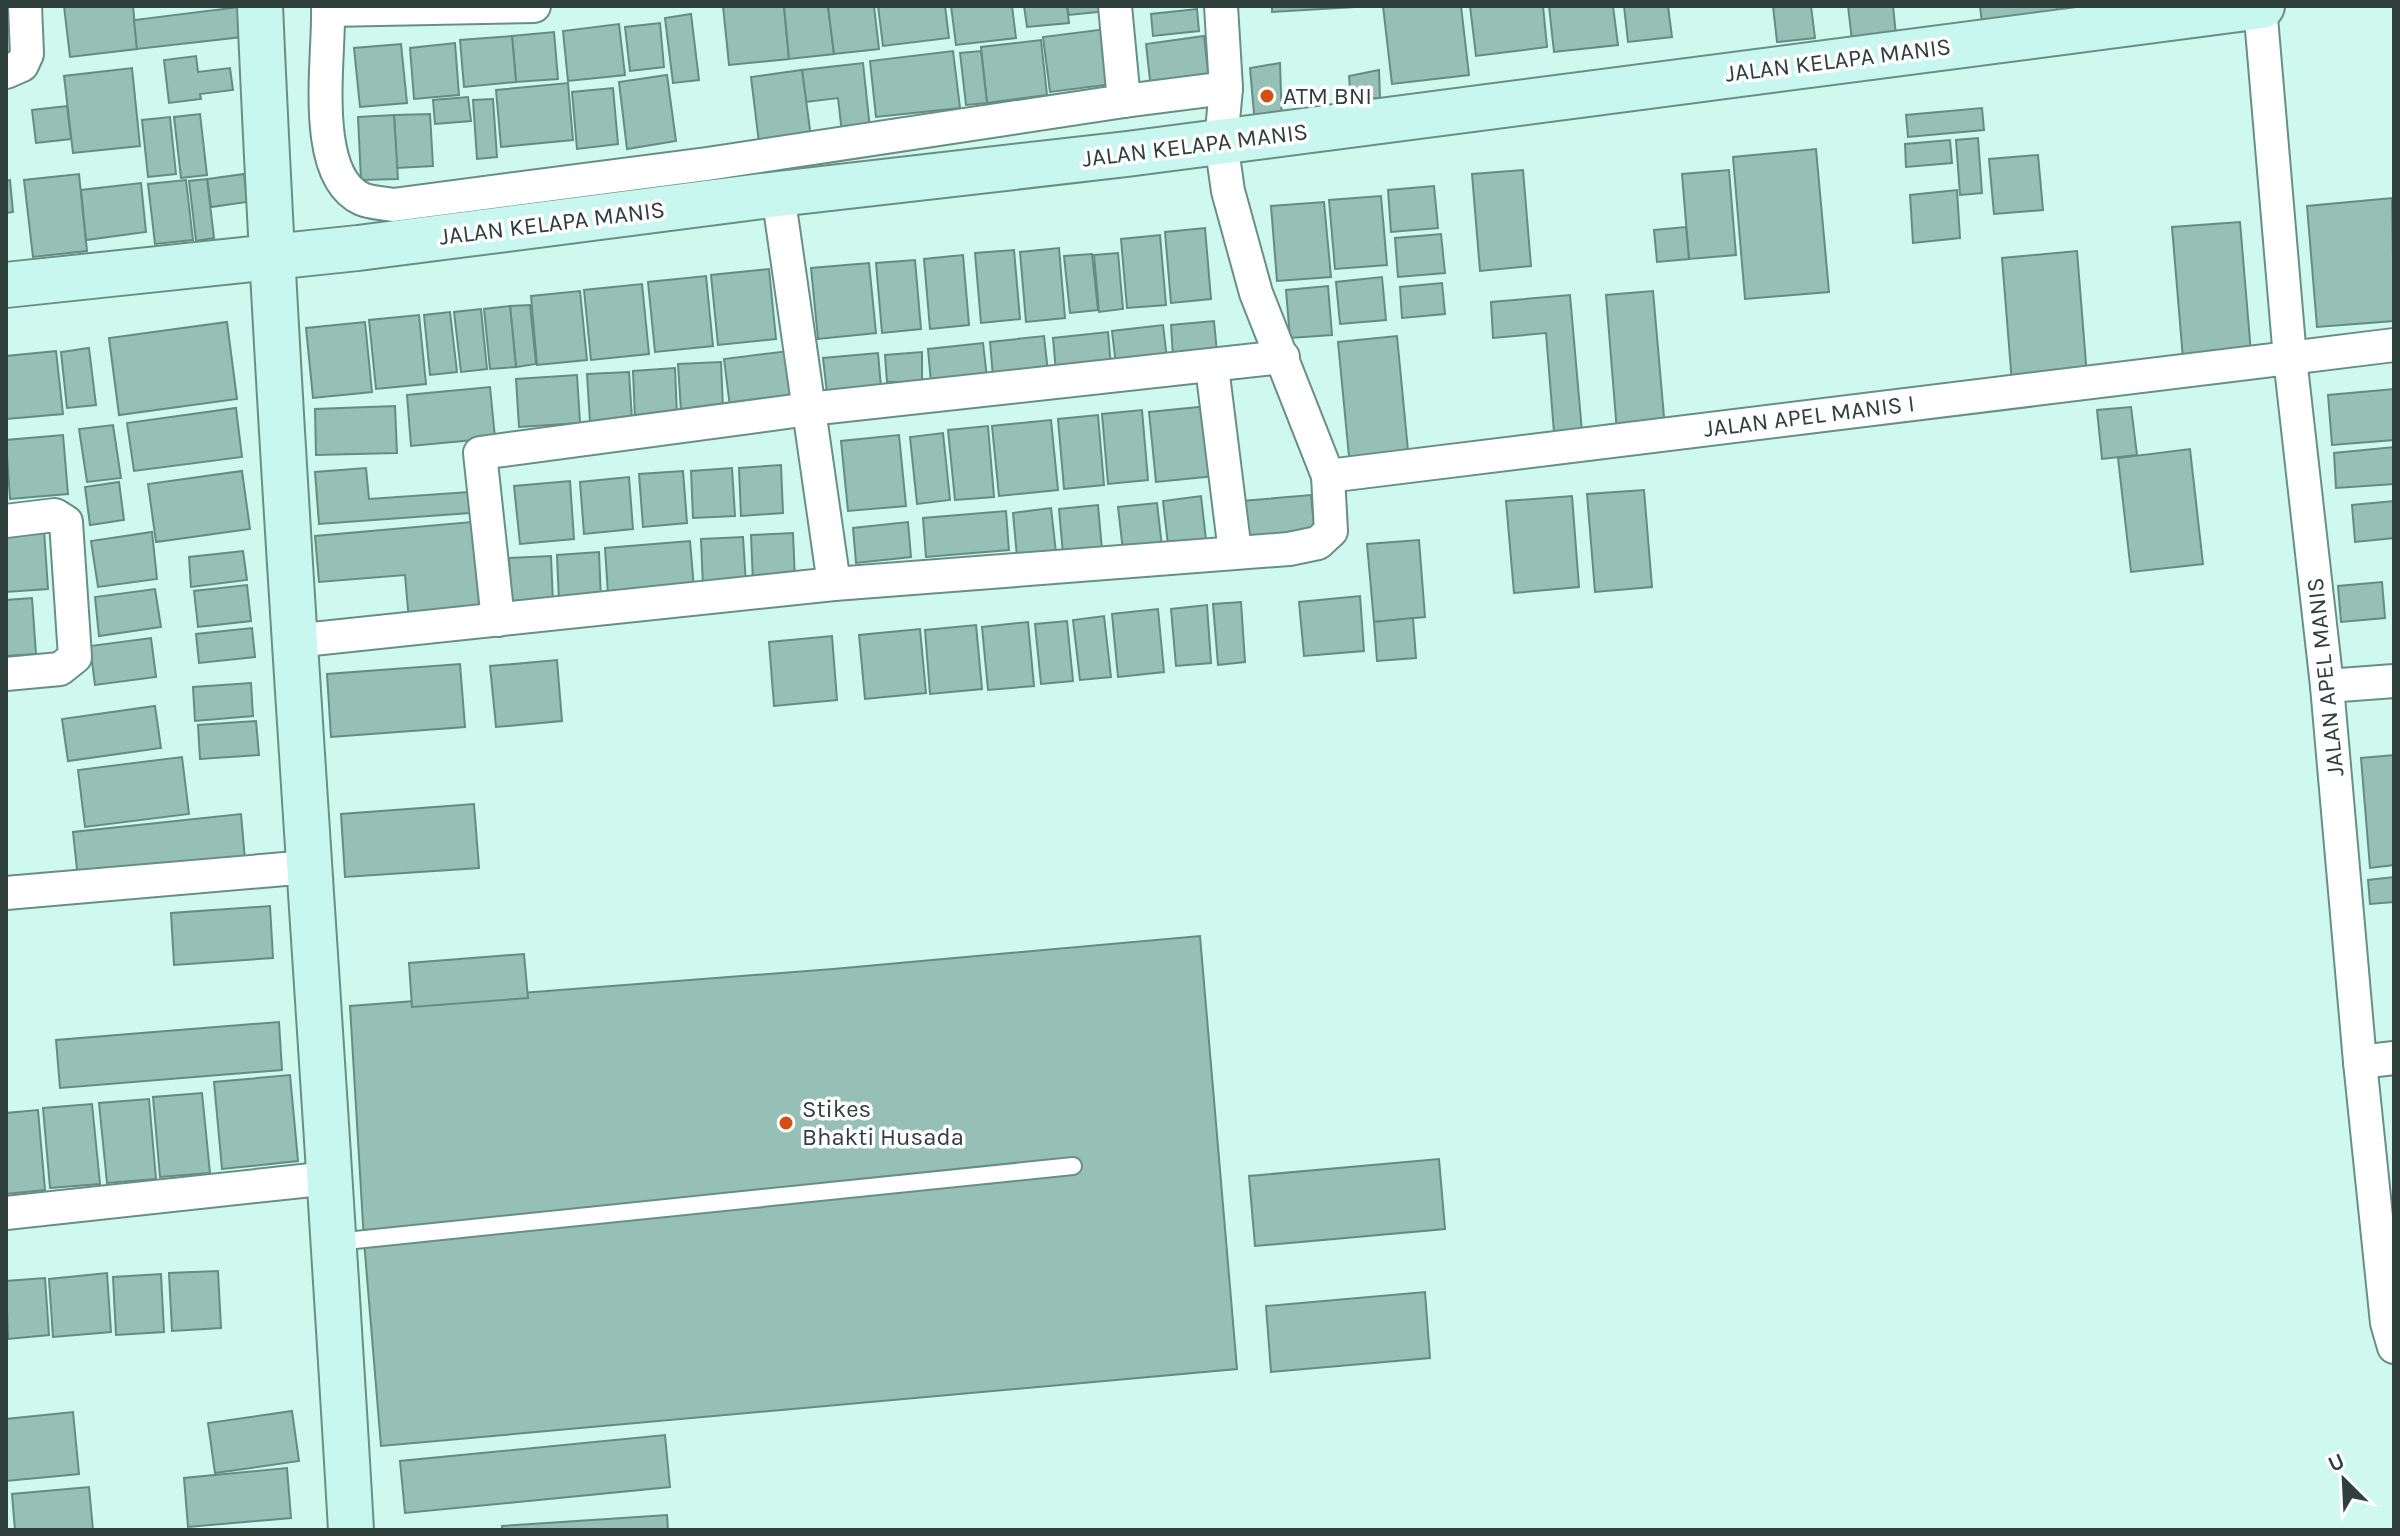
<svg xmlns="http://www.w3.org/2000/svg" width="2400" height="1536" font-family="Karla,sans-serif">
<rect width="100%" height="100%" fill="#cff9ef"/>
<g fill="#96bfb6" stroke="#658c83" stroke-width="2">
<path d="M64 6H133L137 49 70 57Z"/>
<path d="M723 6H784L789 59 729 65Z"/>
<path d="M784 6H828L834 54 789 59Z"/>
<path d="M828 6H874L879 49 834 54Z"/>
<path d="M878 6H945L949 38 883 46Z"/>
<path d="M951 6H1012L1016 38 956 45Z"/>
<path d="M1024 6H1067L1069 23 1027 27Z"/>
<path d="M1067 6H1107V11L1069 15Z"/>
<path d="M1272 6H1372L1272 12Z"/>
<path d="M1383 6H1461L1469 75 1392 84Z"/>
<path d="M1470 6H1543L1547 47 1476 56Z"/>
<path d="M1549 6H1613L1618 45 1554 52Z"/>
<path d="M1624 6H1668L1672 37 1628 42Z"/>
<path d="M1773 6H1811L1815 38 1777 42Z"/>
<path d="M1848 6H1893L1896 35 1852 40Z"/>
<path d="M1980 6H2057L2058 14 1982 23Z"/>
<path d="M239 7 242 37 137 49 134 20Z"/>
<path d="M6 8H13L16 51 6 52Z"/>
<path d="M1197 9 1199 31 1153 36 1151 14Z"/>
<path d="M691 14 699 80 673 83 665 18Z"/>
<path d="M660 23 664 67 630 71 625 27Z"/>
<path d="M619 24 625 75 568 81 563 31Z"/>
<path d="M1106 29 1113 84 1050 92 1043 37Z"/>
<path d="M554 32 558 79 516 82 512 36Z"/>
<path d="M512 36 516 82 464 87 460 40Z"/>
<path d="M1204 36 1209 81 1151 89 1146 44Z"/>
<path d="M1041 40 1047 95 987 103 981 47Z"/>
<path d="M455 43 459 95 414 99 410 48Z"/>
<path d="M401 44 407 103 360 107 354 48Z"/>
<path d="M953 51 960 108 876 117 870 61Z"/>
<path d="M981 51 987 103 966 105 960 53Z"/>
<path d="M196 56 198 72 230 68 233 90 200 94 201 99 169 103 164 60Z"/>
<path d="M863 63 870 129 842 133 838 98 806 102 802 70Z"/>
<path d="M1280 63 1282 124 1255 125 1250 68Z"/>
<path d="M132 68 140 146 73 153 64 76Z"/>
<path d="M802 70 811 137 759 143 751 77Z"/>
<path d="M1379 70 1380 98 1351 100 1349 76Z"/>
<path d="M667 75 676 141 627 149 619 82Z"/>
<path d="M568 83 573 140 501 147 496 90Z"/>
<path d="M613 88 618 144 577 149 572 92Z"/>
<path d="M468 97 471 121 435 124 433 100Z"/>
<path d="M493 99 497 157 477 159 473 100Z"/>
<path d="M67 106 71 139 36 143 32 110Z"/>
<path d="M1982 108 1984 130 1908 137 1906 115Z"/>
<path d="M200 114 207 175 181 178 174 117Z"/>
<path d="M430 114 433 166 397 168 394 115Z"/>
<path d="M394 115 398 179 361 180 358 117Z"/>
<path d="M170 117 176 174 148 177 142 120Z"/>
<path d="M1978 138 1982 193 1960 195 1956 140Z"/>
<path d="M1950 140 1952 163 1906 167 1905 144Z"/>
<path d="M1816 149 1829 292 1745 299 1733 157Z"/>
<path d="M2038 155 2043 210 1994 214 1989 159Z"/>
<path d="M1523 170 1531 266 1480 271 1472 174Z"/>
<path d="M1729 170 1736 255 1689 259 1682 174Z"/>
<path d="M79 174 87 251 33 257 24 180Z"/>
<path d="M244 174 247 202 211 207 207 179Z"/>
<path d="M207 179 214 238 196 241 189 181Z"/>
<path d="M10 180 13 212 6 213V181Z"/>
<path d="M186 180 193 240 155 244 148 184Z"/>
<path d="M141 183 146 232 86 240 81 190Z"/>
<path d="M1434 186 1438 228 1391 232 1388 190Z"/>
<path d="M1957 190 1960 238 1913 243 1910 195Z"/>
<path d="M1381 196 1387 265 1335 269 1329 200Z"/>
<path d="M2392 198 2394 321 2317 327 2307 206Z"/>
<path d="M1324 202 1331 277 1277 281 1271 206Z"/>
<path d="M2240 222 2251 353 2183 359 2172 227Z"/>
<path d="M1686 227 1689 259 1657 262 1654 230Z"/>
<path d="M1205 228 1211 299 1171 303 1165 232Z"/>
<path d="M1441 234 1445 273 1398 277 1395 238Z"/>
<path d="M1160 235 1166 305 1127 308 1121 239Z"/>
<path d="M1059 248 1065 318 1026 322 1020 252Z"/>
<path d="M1014 250 1020 319 981 323 975 253Z"/>
<path d="M2077 251 2087 376 2012 383 2002 258Z"/>
<path d="M1118 253 1123 309 1099 312 1094 255Z"/>
<path d="M1092 254 1098 310 1070 313 1064 256Z"/>
<path d="M963 255 969 325 930 329 924 259Z"/>
<path d="M915 260 921 329 882 333 876 263Z"/>
<path d="M869 263 876 333 818 339 811 268Z"/>
<path d="M769 269 776 339 718 345 711 275Z"/>
<path d="M706 276 713 346 655 352 648 282Z"/>
<path d="M1382 277 1386 320 1340 324 1336 282Z"/>
<path d="M1442 283 1445 314 1402 318 1400 287Z"/>
<path d="M642 284 649 354 591 360 584 290Z"/>
<path d="M1328 286 1332 335 1290 338 1286 290Z"/>
<path d="M580 291 587 360 537 365 531 296Z"/>
<path d="M1653 291 1665 428 1617 432 1606 295Z"/>
<path d="M1570 295 1583 443 1555 445 1546 333 1493 338 1491 302Z"/>
<path d="M530 305 536 364 516 367 510 306Z"/>
<path d="M510 306 516 367 490 369 484 309Z"/>
<path d="M481 309 487 369 461 372 454 312Z"/>
<path d="M450 312 457 372 430 375 424 315Z"/>
<path d="M419 315 426 384 376 389 369 320Z"/>
<path d="M1214 321 1217 353 1173 357 1171 325Z"/>
<path d="M227 322 237 399 119 415 109 338Z"/>
<path d="M365 322 372 392 313 398 306 328Z"/>
<path d="M1163 325 1167 359 1116 365 1112 331Z"/>
<path d="M1108 332 1111 367 1056 372 1053 338Z"/>
<path d="M1044 336 1048 372 993 377 990 342Z"/>
<path d="M1397 336 1409 461 1350 467 1338 342Z"/>
<path d="M983 343 987 378 931 383 928 349Z"/>
<path d="M89 348 96 405 67 408 61 352Z"/>
<path d="M56 351 63 414 7 419 6 356Z"/>
<path d="M789 351 794 400 730 407 724 359Z"/>
<path d="M922 352V382H887L885 355Z"/>
<path d="M878 353 881 387 827 393 823 358Z"/>
<path d="M721 362 723 409 681 411 678 364Z"/>
<path d="M675 368 677 416 635 418 633 371Z"/>
<path d="M629 372 632 419 590 422 587 374Z"/>
<path d="M577 375 580 423 519 427 516 379Z"/>
<path d="M490 387 495 438 411 446 407 395Z"/>
<path d="M2394 389V440L2332 445 2328 395Z"/>
<path d="M395 406 397 453 316 455 315 409Z"/>
<path d="M1208 406 1215 476 1156 482 1149 412Z"/>
<path d="M2131 407 2137 455 2102 459 2097 410Z"/>
<path d="M236 408 242 457 134 471 127 423Z"/>
<path d="M1142 410 1148 480 1108 484 1102 414Z"/>
<path d="M1098 415 1104 485 1064 489 1058 419Z"/>
<path d="M1051 420 1058 490 999 496 992 426Z"/>
<path d="M113 425 121 478 87 482 79 429Z"/>
<path d="M988 426 994 497 955 500 948 430Z"/>
<path d="M943 433 950 500 917 504 910 437Z"/>
<path d="M63 435 68 494 10 499 6 440Z"/>
<path d="M899 435 906 506 848 511 841 441Z"/>
<path d="M2394 447V484L2336 488 2334 453Z"/>
<path d="M2190 449 2203 564 2131 572 2118 458Z"/>
<path d="M781 465 783 513 741 516 739 468Z"/>
<path d="M366 468 369 499 469 492 470 513 319 524 315 472Z"/>
<path d="M732 468 735 516 693 518 691 471Z"/>
<path d="M242 471 250 529 156 542 148 484Z"/>
<path d="M683 471 687 523 643 527 639 474Z"/>
<path d="M629 477 633 529 584 534 580 482Z"/>
<path d="M570 481 574 539 520 544 514 486Z"/>
<path d="M119 482 124 520 90 525 85 487Z"/>
<path d="M1644 490 1652 587 1595 592 1587 494Z"/>
<path d="M1311 495 1315 536 1246 542 1242 501Z"/>
<path d="M1201 496 1206 540 1168 545 1163 501Z"/>
<path d="M1572 496 1579 587 1514 593 1506 501Z"/>
<path d="M2394 501V538L2355 542 2352 505Z"/>
<path d="M1157 503 1162 547 1123 551 1118 507Z"/>
<path d="M1098 505 1102 550 1063 554 1059 509Z"/>
<path d="M1051 508 1056 553 1017 557 1013 513Z"/>
<path d="M1006 511 1009 550 926 557 923 518Z"/>
<path d="M472 522 480 615 409 621 405 575 319 582 315 536Z"/>
<path d="M908 522 911 557 856 563 853 528Z"/>
<path d="M44 530 48 589 6 592V533Z"/>
<path d="M152 532 157 579 98 587 91 541Z"/>
<path d="M793 533 795 580 753 583 751 535Z"/>
<path d="M743 537 746 584 703 587 701 539Z"/>
<path d="M1419 540 1425 617 1374 622 1367 544Z"/>
<path d="M690 541 694 588 608 595 605 548Z"/>
<path d="M243 551 247 580 191 587 189 557Z"/>
<path d="M599 552 601 600 559 602 557 555Z"/>
<path d="M551 556 553 603 512 605 509 558Z"/>
<path d="M2382 582 2385 618 2341 622 2338 586Z"/>
<path d="M247 585 251 621 198 627 194 591Z"/>
<path d="M155 589 161 627 99 636 95 597Z"/>
<path d="M1360 596 1364 651 1304 656 1299 602Z"/>
<path d="M32 598 36 654 6 656V600Z"/>
<path d="M1241 602 1245 662 1218 665 1213 604Z"/>
<path d="M1207 605 1211 663 1176 666 1171 609Z"/>
<path d="M1158 609 1164 672 1118 677 1112 614Z"/>
<path d="M1104 616 1111 677 1080 680 1073 620Z"/>
<path d="M1413 618 1416 658 1377 661 1374 622Z"/>
<path d="M1067 621 1073 681 1041 684 1035 624Z"/>
<path d="M1028 622 1034 686 988 690 982 627Z"/>
<path d="M976 625 982 689 930 694 925 630Z"/>
<path d="M252 628 255 657 199 663 196 634Z"/>
<path d="M920 629 926 693 865 699 859 635Z"/>
<path d="M832 636 837 700 774 706 769 642Z"/>
<path d="M151 638 156 677 95 685 90 646Z"/>
<path d="M557 660 562 721 496 727 490 666Z"/>
<path d="M460 664 465 727 331 737 327 674Z"/>
<path d="M251 683 253 716 195 721 193 687Z"/>
<path d="M155 706 161 748 68 761 62 719Z"/>
<path d="M256 721 259 755 200 759 198 725Z"/>
<path d="M2394 755V865L2370 868 2361 758Z"/>
<path d="M182 757 189 814 85 827 78 770Z"/>
<path d="M474 804 479 868 345 877 341 814Z"/>
<path d="M241 814 245 860 78 879 73 832Z"/>
<path d="M2394 877V902L2370 904 2368 880Z"/>
<path d="M270 906 273 958 174 965 171 913Z"/>
<path d="M1200 936 1237 1369 381 1446 364 1241 350 1006 833 969Z"/>
<path d="M524 954 528 998 412 1007 409 963Z"/>
<path d="M279 1022 282 1070 60 1088 56 1040Z"/>
<path d="M290 1075 298 1161 222 1169 214 1082Z"/>
<path d="M202 1093 210 1173 160 1177 153 1097Z"/>
<path d="M149 1099 156 1179 107 1183 99 1103Z"/>
<path d="M92 1104 100 1184 50 1188 43 1108Z"/>
<path d="M38 1110 45 1190 6 1194V1113Z"/>
<path d="M1439 1159 1445 1229 1255 1246 1249 1176Z"/>
<path d="M218 1271 221 1328 172 1331 169 1273Z"/>
<path d="M107 1273 111 1332 53 1337 49 1279Z"/>
<path d="M161 1274 164 1332 116 1335 113 1277Z"/>
<path d="M45 1278 49 1335 8 1339 6 1281Z"/>
<path d="M1425 1292 1430 1358 1271 1372 1266 1306Z"/>
<path d="M292 1411 299 1461 215 1473 208 1423Z"/>
<path d="M73 1412 79 1474 6 1481V1419Z"/>
<path d="M665 1435 670 1487 405 1513 400 1461Z"/>
<path d="M287 1468 291 1518 188 1527 184 1478Z"/>
<path d="M89 1487 93 1530H15L12 1494Z"/>
<path d="M667 1515 668 1530H502V1526Z"/>
</g>
<g fill="none" stroke-linecap="round" stroke-linejoin="round">
<defs>
<path id="lane" d="M336 1242 1073 1166"/>
<g id="street">
<path d="M328 6C330 55 309 175 362 199 371 203 384 203 393 205L707 164 1124 101"/>
<path d="M1115 6 1124 101 1226 88"/>
<path d="M2260 6 2290 358 2327 686 2360 1062 2387 1323 2394 1347"/>
<path d="M328 10 534 6"/>
<path d="M6 72 22 65 27 54 25 6"/>
<path d="M778 194 834 584"/>
<path d="M1212 367 1235 552"/>
<path d="M1328 476 2394 345"/>
<path d="M6 521 55 515 66 522 75 657 60 669 6 674"/>
<path d="M498 620 480 453 809 409 1283 357"/>
<path d="M294 641 834 584 1289 549 1318 543 1331 531 1328 476 1256 293 1228 191 1221 142 1226 88 1221 6"/>
<path d="M2327 686 2394 681"/>
<path d="M6 893 308 867"/>
<path d="M2360 1062 2394 1058"/>
<path d="M6 1213 330 1178"/>
</g>
<g id="secondary">
<path d="M260 6C282 514 322 1022 351 1530"/>
<path d="M6 285 358 248 778 194 1127 154 2262 6"/>
</g>
</defs>
<use href="#lane" stroke="#688f86" stroke-width="20"/>
<use href="#street" stroke="#688f86" stroke-width="36"/>
<use href="#secondary" stroke="#688f86" stroke-width="48"/>
<use href="#lane" stroke="#fff" stroke-width="16"/>
<use href="#street" stroke="#fff" stroke-width="32"/>
<use href="#secondary" stroke="#c7f7ef" stroke-width="44"/>
</g>
<g fill="#d34e12" stroke="#fff" stroke-width="3">
<circle cx="1267" cy="96" r="8"/>
<circle cx="786" cy="1123" r="8"/>
</g>
<g text-anchor="middle" stroke-width="7" stroke-linejoin="round" paint-order="stroke">
<g font-size="24" fill="#2f3f3c" stroke="#fff">
<text transform="translate(1838 60) rotate(-7)" y="8">JALAN KELAPA MANIS</text>
<text transform="translate(1195 145) rotate(-7)" y="8">JALAN KELAPA MANIS</text>
<text transform="translate(552 223) rotate(-7)" y="8">JALAN KELAPA MANIS</text>
<text transform="translate(1809 416) rotate(-7)" y="8">JALAN APEL MANIS I</text>
<text transform="translate(2325 677) rotate(-96)" y="8">JALAN APEL MANIS</text>
</g>
<g font-size="24" fill="#2f3f3c" stroke="#fff" text-anchor="start">
<text x="1283" y="104">ATM BNI</text>
<text x="802" y="1117">Stikes<tspan x="802" dy="28">Bhakti Husada</tspan></text>
</g>
</g>
<rect width="2400" height="1536" fill="none" stroke="#2f3f3c" stroke-width="16"/>
<g transform="translate(2344 1480) rotate(336)" stroke="#ffffff" stroke-width="6" paint-order="stroke">
<path d="M0-6L14 30L0 20L-14 30Z" fill="#2f3f3c"/>
<text y="-12" font-size="22" font-weight="bold" text-anchor="middle" fill="#2f3f3c">U</text>
</g>
</svg>
